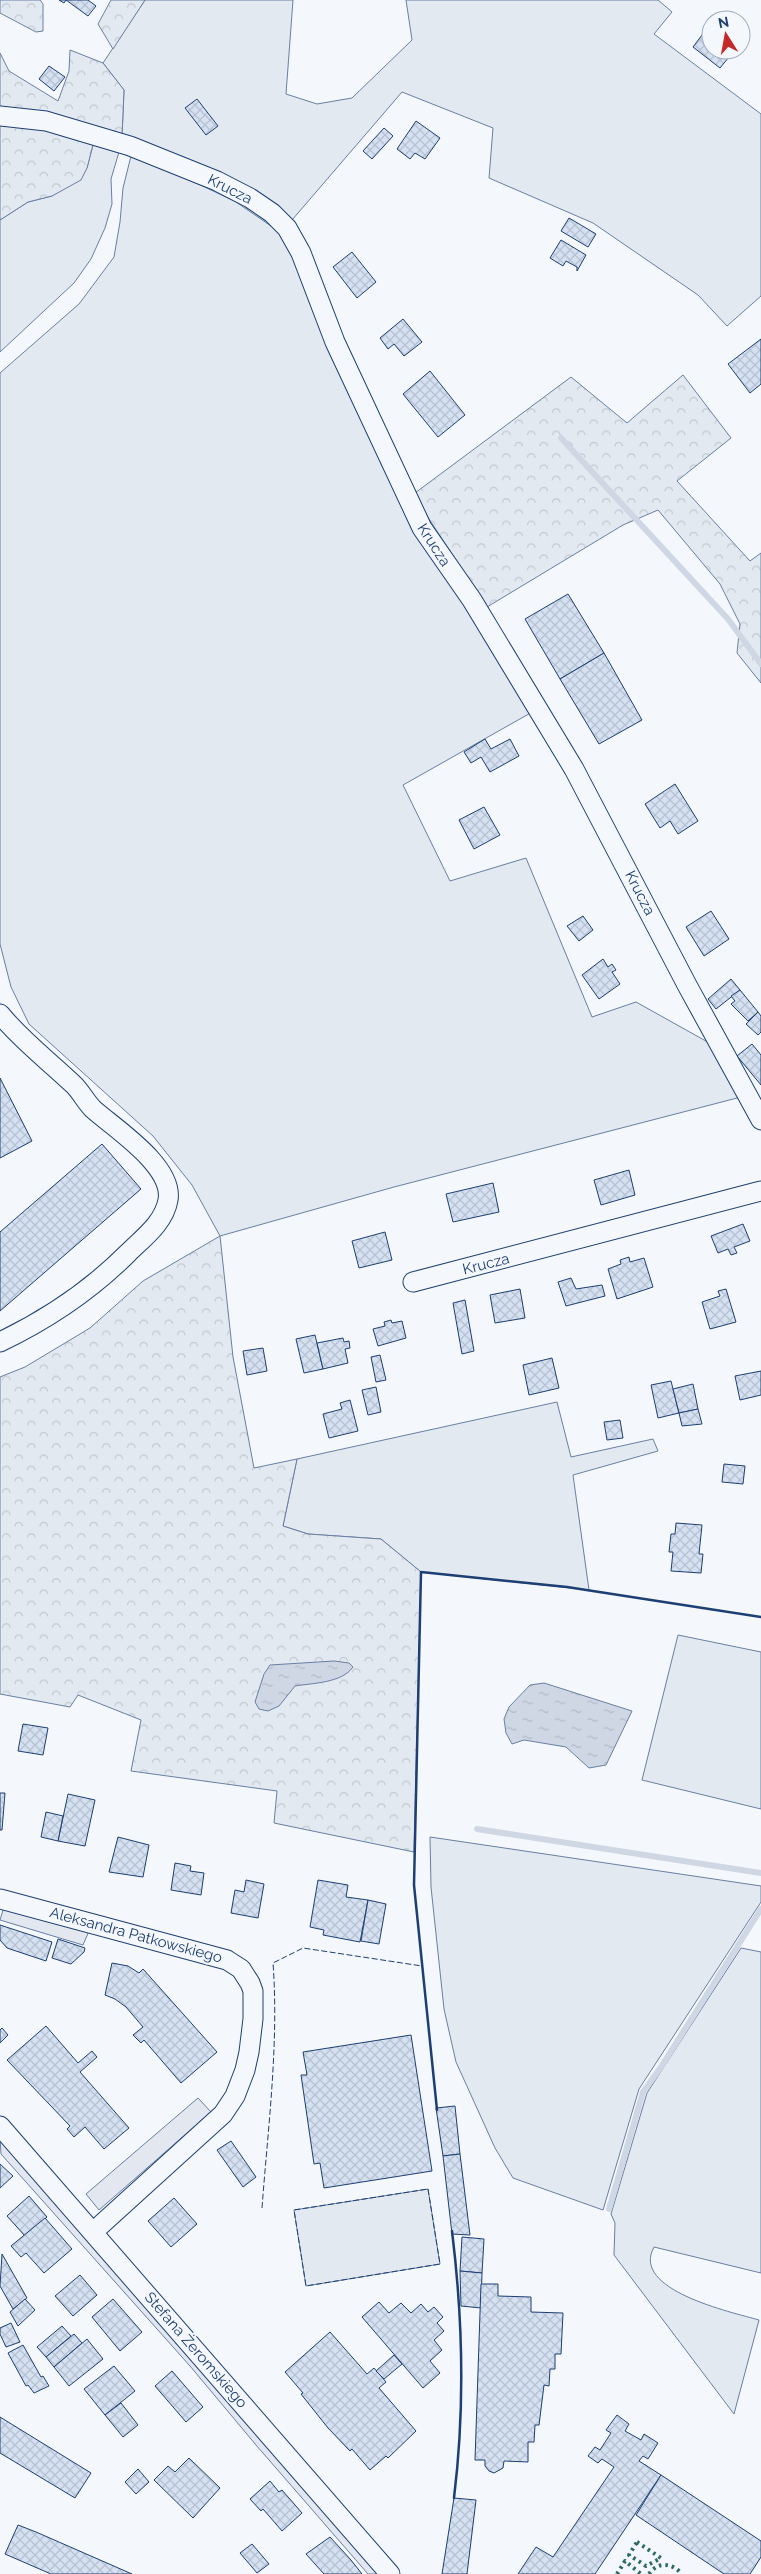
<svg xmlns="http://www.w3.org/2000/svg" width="761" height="2574" font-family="Raleway,sans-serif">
<defs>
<pattern id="forest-crowns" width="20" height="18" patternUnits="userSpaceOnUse" patternTransform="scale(1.25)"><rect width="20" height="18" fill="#e3e9f0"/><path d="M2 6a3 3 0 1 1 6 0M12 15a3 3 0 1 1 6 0" fill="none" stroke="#c2c9d1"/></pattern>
<pattern id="water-ripples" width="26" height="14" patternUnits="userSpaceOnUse" patternTransform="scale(1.25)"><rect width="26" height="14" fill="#cfd7e4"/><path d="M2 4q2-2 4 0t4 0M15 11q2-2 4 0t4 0" fill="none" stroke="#b1bac7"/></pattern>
<pattern id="building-cross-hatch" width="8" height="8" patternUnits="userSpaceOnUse" patternTransform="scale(1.25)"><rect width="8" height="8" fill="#d5e0f0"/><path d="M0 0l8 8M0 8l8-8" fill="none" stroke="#b6c1d1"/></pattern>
</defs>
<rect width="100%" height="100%" fill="#f4f7fb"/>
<g fill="#e3e9f0" stroke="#687fa3">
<path d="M145 0H293L286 94 317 104 352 98 412 40 406 0H658L672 12 654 34 761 114V296L727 326 698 295 593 223 489 178 493 128 402 92 292 220 228 182 122 136 124 90 103 63Z"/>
<path d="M94 141 119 152 111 179 112 204 105 228 91 259 74 283 0 352V220L28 202 52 196 87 168Z"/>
<path d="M132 152 236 202 287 237 304 287 371 433 534 711 403 785 450 881 526 858 592 1017 636 1002 713 1045 741 1097 394 1187 220 1236 192 1185 153 1136 29 1024 11 987 0 944V373L79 304 114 257 120 222 123 188Z"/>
<path d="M557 1402 571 1457 653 1439 658 1451 573 1475 589 1590 421 1572 381 1539 308 1534 283 1526 297 1459Z"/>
<path d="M678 1635 761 1652V1809L642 1780Z"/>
<path d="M430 1837 761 1886V1902L639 2089 603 2210 513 2178 495 2148 456 2062 444 2009 431 1887Z"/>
<path d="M741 1948 761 1952V2273L654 2247C630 2290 731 2312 759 2320L734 2414 614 2255 615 2223 611 2214 647 2093Z"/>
<path d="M428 2189 440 2264 306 2286 294 2210Z"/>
</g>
<g fill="url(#forest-crowns)" stroke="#687fa3">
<path d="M0 0H40L43 4V31L36 32 0 13Z"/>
<path d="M111 0H145L113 49 98 24Z"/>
<path d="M70 50 103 63 124 90 122 136 0 109V53L9 71 58 101 69 71Z"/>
<path d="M0 120 94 141 87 168 81 180 52 196 28 202 0 220Z"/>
<path d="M683 375 731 438 677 481 750 561 761 553V683L737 653 740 624 720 584 658 510 623 525 487 607 429 519 415 493 571 377 627 423Z"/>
<path d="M220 1236 233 1357 254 1468 297 1459 283 1526 308 1534 381 1539 421 1572 414 1852 274 1823 277 1791 131 1771 141 1720 78 1695 70 1707 0 1694V1377L25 1367 90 1328 143 1281Z"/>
</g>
<g fill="#e3e8f0" stroke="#687fa3">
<path d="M4 1907 89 1931 83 1945 0 1920Z"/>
<path d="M198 2098 211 2112 99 2210 86 2194Z"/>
<path d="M0 2137 382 2574H368L256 2445 190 2366 1 2154Z"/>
</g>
<g fill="url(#water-ripples)" stroke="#687fa3">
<path d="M334 1661 349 1663 353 1667C342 1683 313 1683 295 1686L279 1706 268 1711 259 1709 255 1702 264 1674 270 1665Z"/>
<path d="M544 1683 632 1711 606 1765 589 1768 566 1747 524 1740 512 1744 506 1733 504 1719 509 1707 530 1685Z"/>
</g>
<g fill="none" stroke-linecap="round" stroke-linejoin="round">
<g stroke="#cfd7e4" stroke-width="6">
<path d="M561 438 728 619 761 664"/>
<path d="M477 1829 761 1873"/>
<path d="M609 2209 643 2092 661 2067 761 1909"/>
</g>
</g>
<g fill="url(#building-cross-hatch)" stroke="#1d3f73">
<path d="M59 0H88L96 6 88 16 66 0 64 3Z"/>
<path d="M705 31 711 35V50L733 52 720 68 693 47Z"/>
<path d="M49 66 65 77 54 91 39 79Z"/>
<path d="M197 99 218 126 206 135 185 108Z"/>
<path d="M416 121 440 138 425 159 415 153 410 159 397 149Z"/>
<path d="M384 128 393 136 372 159 363 151Z"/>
<path d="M569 218 596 234 588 247 561 231Z"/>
<path d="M561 240 586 255 577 271V267L566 261 563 266 550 258Z"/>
<path d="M352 252 376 282 357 298 333 267Z"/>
<path d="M403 319 422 342 404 356 394 344 388 349 380 338Z"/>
<path d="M761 339V384L750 393 728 364Z"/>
<path d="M430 371 465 415 438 437 403 394Z"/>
<path d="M568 594 604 653 560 679 525 619Z"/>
<path d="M604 653 642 720 599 744 560 679Z"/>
<path d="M485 739 491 749 510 739 519 756 490 772 481 757 471 763 464 752Z"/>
<path d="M675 784 698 821 678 834 670 821 660 828 645 804Z"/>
<path d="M484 807 500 835 474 849 459 820Z"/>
<path d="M711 911 729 939 704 956 686 927Z"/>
<path d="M583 916 593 930 579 941 567 926Z"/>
<path d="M603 959 608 967 612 964 616 970 612 972 620 984 599 999 582 975Z"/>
<path d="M731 979 740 990 716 1009 708 999Z"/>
<path d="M740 990 758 1012 748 1021 731 1004 735 1001 731 996Z"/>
<path d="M758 1012 761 1016V1032L758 1035 746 1024Z"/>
<path d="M752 1044 761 1055V1085L737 1056Z"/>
<path d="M0 1078 32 1141 0 1158Z"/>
<path d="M102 1144 141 1189 0 1311V1232Z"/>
<path d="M629 1170 635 1195 601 1205 594 1180Z"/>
<path d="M493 1183 499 1212 453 1222 446 1194Z"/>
<path d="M743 1224 750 1241 734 1247 737 1253 731 1255 728 1249 718 1253 711 1236Z"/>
<path d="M385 1232 392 1260 359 1268 352 1241Z"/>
<path d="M629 1257 630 1262 644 1258 653 1287 617 1299 608 1269 621 1264 620 1260Z"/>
<path d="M571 1278 576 1289 602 1285 605 1296 566 1306 558 1282Z"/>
<path d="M520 1289 525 1318 495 1323 490 1295Z"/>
<path d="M726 1289 736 1322 710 1329 702 1302 720 1296 718 1291Z"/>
<path d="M465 1300 474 1351 462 1354 453 1303Z"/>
<path d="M391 1320 392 1323 402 1321 406 1338 378 1346 373 1329 385 1326 384 1322Z"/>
<path d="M315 1335 323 1369 304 1373 296 1339Z"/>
<path d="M343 1338 344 1342 349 1341 350 1348 345 1349 348 1363 323 1369 317 1343Z"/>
<path d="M263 1348 267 1371 247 1375 243 1351Z"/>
<path d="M380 1355 386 1380 376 1382 371 1357Z"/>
<path d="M552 1358 559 1388 529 1395 523 1365Z"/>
<path d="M761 1371V1395L740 1400 735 1376Z"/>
<path d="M671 1381 679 1413 658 1418 651 1385Z"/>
<path d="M693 1384 698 1409 679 1413 673 1389Z"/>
<path d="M376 1387 381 1412 368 1415 362 1390Z"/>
<path d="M350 1400 358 1431 329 1438 323 1414 342 1409 340 1403Z"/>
<path d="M698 1409 702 1424 682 1426 679 1413Z"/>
<path d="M620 1420 623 1438 607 1440 604 1422Z"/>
<path d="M724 1464 745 1466 743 1484 722 1482Z"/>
<path d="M676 1523 702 1525 699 1554H703L701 1573 671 1571 673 1552H669L671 1534H675Z"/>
<path d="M23 1724 48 1728 43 1755 18 1751Z"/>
<path d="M0 1793H5L2 1830H0Z"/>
<path d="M68 1794 95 1800 85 1846 58 1841Z"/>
<path d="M46 1812 63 1816 58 1841 41 1837Z"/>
<path d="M118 1837 149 1845 143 1877 109 1872Z"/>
<path d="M175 1863 191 1866 190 1871 204 1873 201 1895 171 1890Z"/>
<path d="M246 1880 264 1884 258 1918 231 1913 235 1890 244 1892Z"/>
<path d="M318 1880 348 1885 346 1897 368 1900 360 1942 323 1935 324 1930 310 1927Z"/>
<path d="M368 1900 386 1904 379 1944 361 1941Z"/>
<path d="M0 1925 52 1942 46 1961 7 1948 0 1940Z"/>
<path d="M58 1939 85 1948 84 1952 71 1964 52 1958Z"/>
<path d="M112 1963 128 1966 139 1973 143 1969 217 2052 181 2083 144 2040 141 2043 133 2035 143 2027 126 2007 115 1999 105 1995Z"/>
<path d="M46 2026 78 2063 92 2051 97 2057 80 2072 129 2128 104 2149 85 2127 74 2137 67 2129 70 2126 7 2060Z"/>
<path d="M2 2028 8 2035 0 2043V2030Z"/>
<path d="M411 2035 432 2171 324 2188 320 2163 314 2164 301 2075H307L303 2052Z"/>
<path d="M455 2106 460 2154 443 2156 436 2108Z"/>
<path d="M231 2141 256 2177 243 2187 217 2150Z"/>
<path d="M460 2154 470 2235 452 2234 443 2156Z"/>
<path d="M0 2164 13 2176 0 2188Z"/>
<path d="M29 2196 47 2217 25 2236 7 2216Z"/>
<path d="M174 2198 197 2224 171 2247 148 2221Z"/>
<path d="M45 2218 72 2249 44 2273 26 2253 21 2257 11 2246Z"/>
<path d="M462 2237 484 2239 482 2273 460 2271Z"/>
<path d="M2 2254 27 2298 13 2309 0 2286Z"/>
<path d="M460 2271 482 2273 481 2308 461 2306Z"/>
<path d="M80 2275 97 2295 73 2316 55 2296Z"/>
<path d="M481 2284H498V2296L531 2297V2312L563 2313 561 2354H555V2369H550L549 2386 544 2385 539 2425H535L534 2442H528V2462L504 2461 503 2468 494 2473 489 2471 485 2466V2460H475Z"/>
<path d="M25 2299 35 2310 18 2326 10 2312Z"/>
<path d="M113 2299 142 2332 120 2351 92 2317Z"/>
<path d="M379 2302 389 2313 401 2303 411 2313 421 2304 428 2312 434 2307 443 2317 437 2323 444 2331 434 2340 442 2350 430 2361 440 2373 423 2388 362 2317Z"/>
<path d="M11 2323 20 2342 6 2347 0 2334V2328Z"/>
<path d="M62 2326 71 2336 46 2357 37 2347Z"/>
<path d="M330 2332 367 2374 374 2368 386 2382 379 2388 416 2431 388 2458 386 2456 370 2470 352 2449 350 2451 328 2428 301 2394 303 2393 285 2372Z"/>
<path d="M74 2334 82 2343 54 2367 46 2357Z"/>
<path d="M87 2339 103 2359 69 2386 54 2367Z"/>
<path d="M23 2345 41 2377 43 2376 49 2386 34 2393 28 2385 26 2386 8 2353Z"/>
<path d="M394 2355 402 2364 384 2379 376 2371Z"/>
<path d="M114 2366 135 2391 105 2415 84 2389Z"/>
<path d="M172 2371 203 2407 186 2422 155 2386Z"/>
<path d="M121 2403 138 2425 123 2437 105 2415Z"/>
<path d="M617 2415 629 2424 625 2431 641 2440 644 2434 658 2443 648 2459 643 2456 639 2461 661 2475 595 2574H518L536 2547 553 2557 614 2467 602 2459 598 2463 588 2456 595 2447 600 2450 611 2433 606 2430Z"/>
<path d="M0 2417 91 2473 75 2498 0 2453Z"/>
<path d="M189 2458 220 2488 193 2518 154 2480 168 2466 175 2472Z"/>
<path d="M138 2469 149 2482 136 2494 125 2482Z"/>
<path d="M661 2475 761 2541V2557L750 2574H724L636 2515Z"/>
<path d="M270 2481 279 2492 282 2490 302 2513 282 2531 263 2509 261 2511 250 2499Z"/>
<path d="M454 2498 476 2500 467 2574H442Z"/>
<path d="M18 2525 36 2532 132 2574H51L5 2554Z"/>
<path d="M330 2537 351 2560 362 2574H324L306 2554Z"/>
<path d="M252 2544 269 2564 257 2573 240 2553Z"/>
</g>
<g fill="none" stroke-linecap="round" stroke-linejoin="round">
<defs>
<g id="street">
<path d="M0 116 46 121 130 146 217 181 250 198 272 213 287 228 301 253 335 342 422 528 472 600 574 769 687 985 761 1120"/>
<path d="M0 1014C22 1041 49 1061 74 1085 81 1092 86 1102 93 1109 114 1128 174 1166 168 1200 164 1223 143 1238 128 1253 92 1289 46 1320 0 1342"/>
<path d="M413 1282 761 1191"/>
<path d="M0 1899 227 1960 241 1969 250 1983 253 1991V2019L249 2052 245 2070 235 2096 223 2114 93 2232"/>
<path d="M0 2126 390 2574"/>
</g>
</defs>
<use href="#street" stroke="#1d3f73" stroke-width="21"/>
<use href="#street" stroke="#f4f7fb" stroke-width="19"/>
<g stroke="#2c6c60" stroke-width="4" stroke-dasharray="2.5 4" stroke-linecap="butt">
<path d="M637 2542 661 2558 646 2566 629 2555Z"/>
<path d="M617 2574 625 2561 641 2574"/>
<path d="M649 2574C658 2561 672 2563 682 2574"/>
</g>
<g stroke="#1d3f73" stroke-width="1" stroke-dasharray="6 2.5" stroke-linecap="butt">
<path d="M428 2189 440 2264 306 2286 294 2210Z"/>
<path d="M262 2208C268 2127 279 2044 273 1963L303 1948 422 1966"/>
</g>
<g stroke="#1d3f73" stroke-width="2.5">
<path d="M437 2110 414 1885 421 1572 567 1587 761 1617"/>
<path d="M452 2231C463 2320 465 2409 454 2498"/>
</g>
</g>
<g text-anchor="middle" stroke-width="4" stroke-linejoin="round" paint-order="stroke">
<g font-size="15" fill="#1d3f73" stroke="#f4f7fb">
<text transform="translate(230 189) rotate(27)" y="5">Krucza</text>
<text transform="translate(434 545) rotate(57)" y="5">Krucza</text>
<text transform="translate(640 893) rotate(63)" y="5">Krucza</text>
<text transform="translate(486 1264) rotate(-14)" y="5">Krucza</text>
<text transform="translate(136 1935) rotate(15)" y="5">Aleksandra Patkowskiego</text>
<text transform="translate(196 2350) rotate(49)" y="5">Stefana Żeromskiego</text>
</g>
</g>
<g transform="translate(726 35) rotate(349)"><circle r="24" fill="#f4f7fb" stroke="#9eadc5"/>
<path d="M0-4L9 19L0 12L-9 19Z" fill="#c62828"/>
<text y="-8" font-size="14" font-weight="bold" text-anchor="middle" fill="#1d3f73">N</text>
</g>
</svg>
